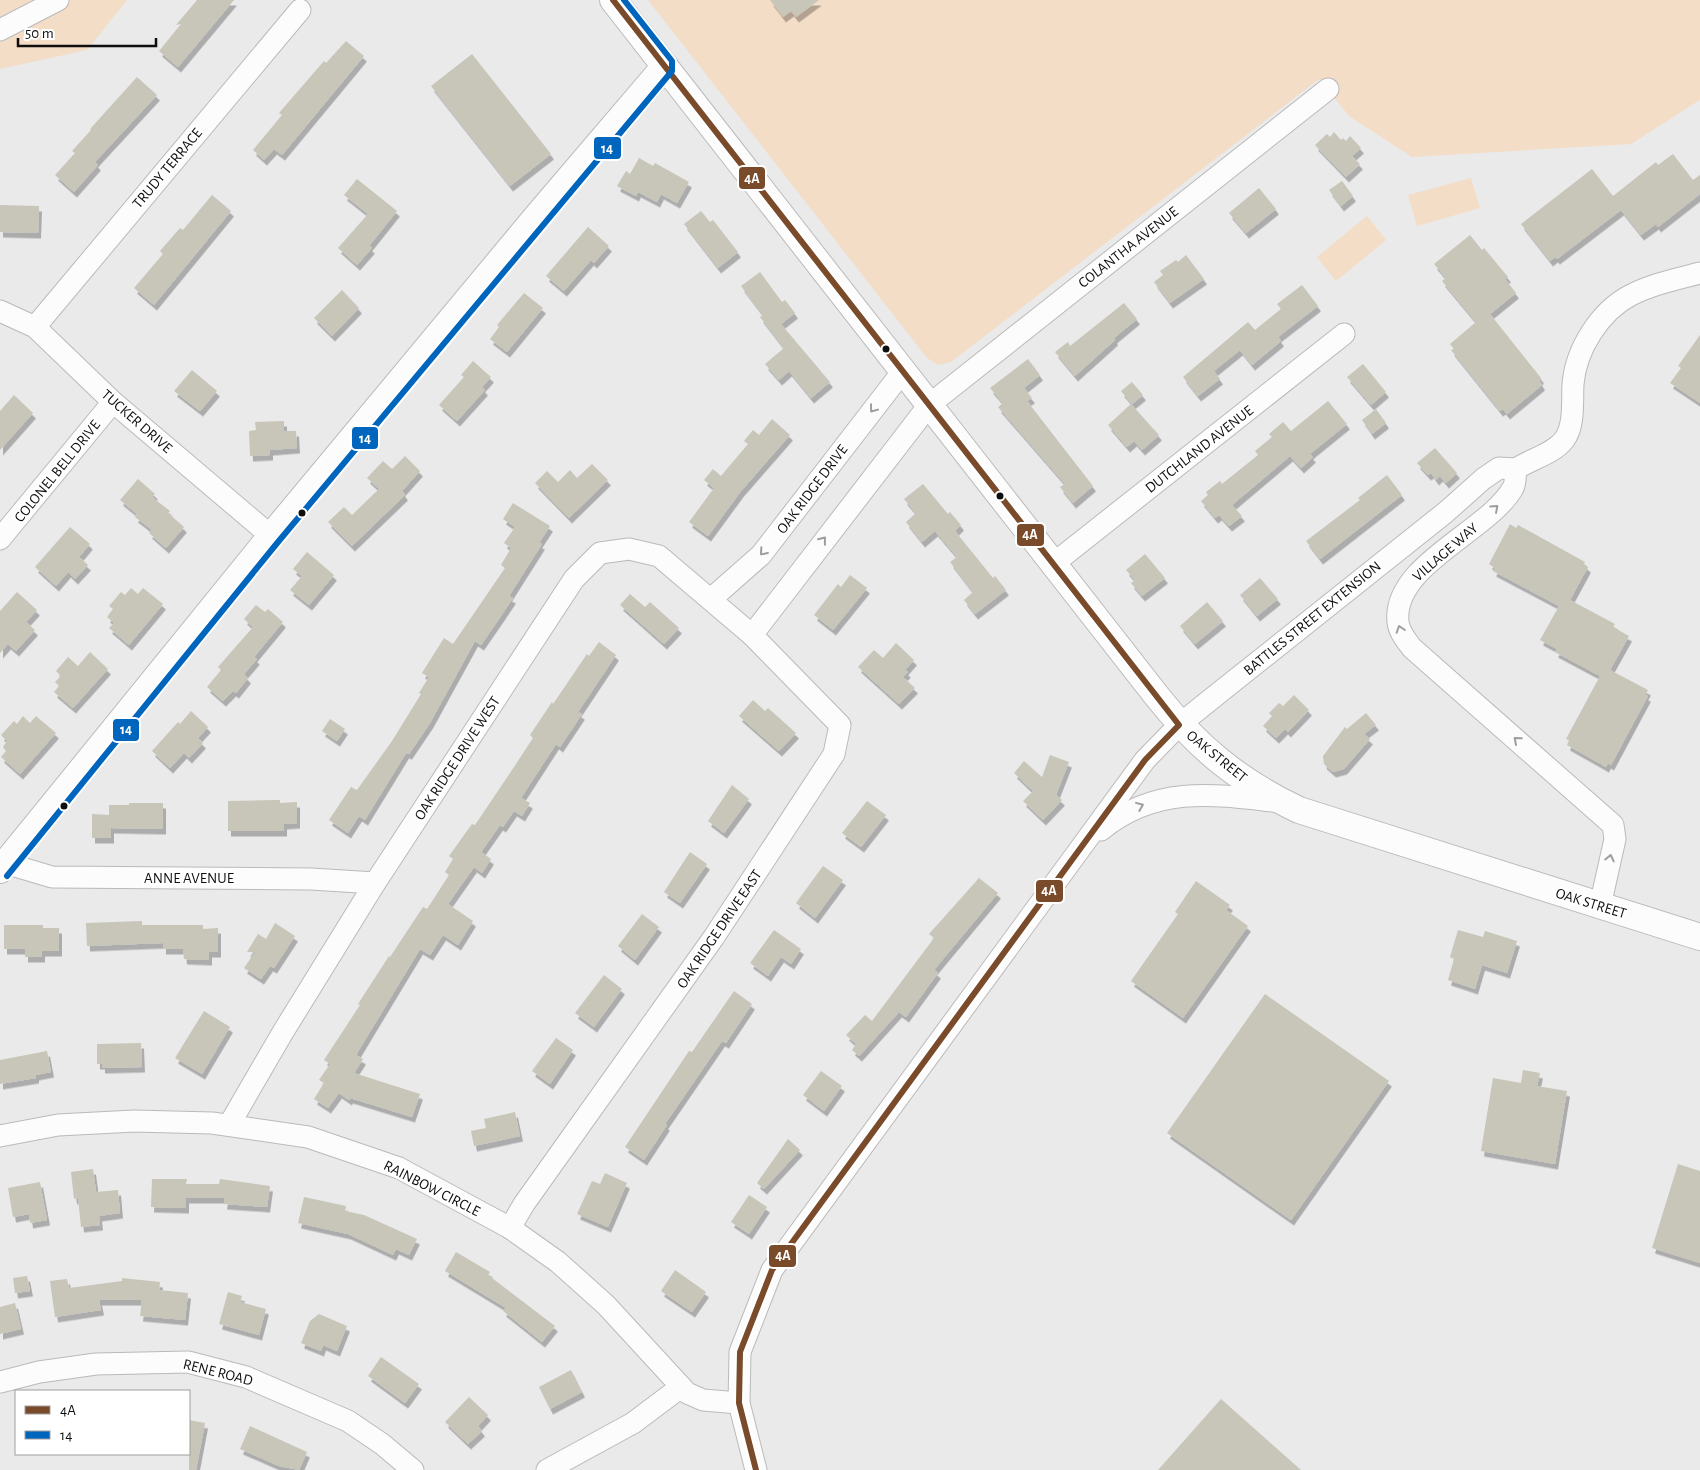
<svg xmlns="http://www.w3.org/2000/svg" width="1700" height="1470" font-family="'Alegreya Sans',sans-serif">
<defs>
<filter id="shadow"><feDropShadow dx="3" dy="5.5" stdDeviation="0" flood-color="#0004"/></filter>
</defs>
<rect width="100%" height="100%" fill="#e9eae9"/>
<g fill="#f4ddc7">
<path d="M0 0H127L87 50 0 69Z"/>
<path d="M648 0H1700V100L1631 144 1412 157 1349 116 1319 79 951 362 938 365 927 358Z"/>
<path d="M1471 178 1480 208 1417 226 1408 195Z"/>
<path d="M1367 216 1386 240 1336 281 1317 257Z"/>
</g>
<g fill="#c8c5b9" filter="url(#shadow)">
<path d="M197 0H234L178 67 159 51 181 24 176 25Z"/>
<path d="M770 0H819L796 17 791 11 783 17Z"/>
<path d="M346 41 364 56 282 155 274 149 264 160 253 150 282 115 279 113 324 61 326 63Z"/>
<path d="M472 54 551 154 510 186 431 86Z"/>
<path d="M137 77 157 95 95 162 98 165 74 192 55 175 75 153 72 151 91 130 90 129Z"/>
<path d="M1334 132 1341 140 1343 138 1346 141 1350 136 1361 148 1352 156 1360 164 1346 177 1315 145 1327 134 1330 137Z"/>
<path d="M1673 154 1693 180 1700 175V194L1658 227 1656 224 1641 235 1621 210 1557 259 1555 257 1550 261 1521 224 1592 169 1613 196 1656 162 1658 165Z"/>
<path d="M639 158 653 166 655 163 689 182 677 203 661 194 657 202 638 192 636 196 617 186 626 171 630 174Z"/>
<path d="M357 179 397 211 369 246 372 248 357 265 338 248 368 214 344 195Z"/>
<path d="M1342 181 1353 196 1341 206 1329 190Z"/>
<path d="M1259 188 1276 209 1246 233 1229 213Z"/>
<path d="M212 195 231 211 154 305 134 288 163 254 160 251 180 228 183 230Z"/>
<path d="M0 205 39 206 38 233 0 232Z"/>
<path d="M701 211 710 222 713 220 738 252 718 268 684 224Z"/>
<path d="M588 227 609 246 594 263 591 260 564 291 546 276Z"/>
<path d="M1470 235 1482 250 1484 248 1508 277 1505 279 1516 293 1490 314 1541 378 1539 380 1542 385 1507 414 1503 409 1500 411 1451 350 1454 349 1450 344 1476 322 1442 281 1446 278 1434 264Z"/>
<path d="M1186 255 1204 279 1170 303 1154 282 1163 275 1160 271 1176 260 1178 262Z"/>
<path d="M760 272 782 302 785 300 795 313 781 324 830 382 811 398 789 371 779 380 765 364 784 348 760 317 763 315 741 286Z"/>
<path d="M1302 285 1318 306 1278 337 1281 341 1252 365 1240 350 1214 371 1220 379 1198 396 1183 377 1248 322 1255 330 1281 309 1277 304Z"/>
<path d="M342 290 359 308 332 336 314 318Z"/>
<path d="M524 293 543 308 507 352 490 339 499 327 497 325Z"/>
<path d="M1124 303 1137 319 1114 338 1115 340 1075 376 1055 352 1068 342 1070 346Z"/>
<path d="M1700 335V403L1670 383 1681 368 1678 366Z"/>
<path d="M1028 359 1040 375 1024 388 1032 398 1027 401 1093 486 1073 503 1060 487 1065 484 998 407 1003 403 990 388Z"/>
<path d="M473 361 491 377 482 387 485 390 457 421 439 405 464 377 461 375Z"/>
<path d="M1363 364 1386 392 1371 405 1347 377Z"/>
<path d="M192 370 217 391 200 411 174 391Z"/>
<path d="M1132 382 1143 395 1132 404 1121 391Z"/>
<path d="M14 395 33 413 0 450V411Z"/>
<path d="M1328 401 1347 424 1310 454 1313 457 1301 468 1290 456 1232 505 1242 516 1229 526 1219 515 1215 518 1201 501 1208 495 1206 492 1220 481 1222 484 1258 455 1255 451 1272 437 1269 434 1283 422 1291 431Z"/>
<path d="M1131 404 1159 435 1142 450 1134 441 1127 447 1108 425Z"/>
<path d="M1376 409 1386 423 1372 434 1362 420Z"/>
<path d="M772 419 790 435 741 491 708 536 689 522 714 488 704 480 713 469 721 476 748 444 744 441 753 430 759 435Z"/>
<path d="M284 421V431H296L297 448 270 450V455L250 456 249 431 256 430 255 422Z"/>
<path d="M1435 448 1457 473 1446 483 1440 476 1436 480 1431 473 1428 475 1417 463Z"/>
<path d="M405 456 420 471 402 491 405 495 352 546 328 522 344 507 352 515 379 489 367 478 383 461 392 469Z"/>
<path d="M592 464 608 480 569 518 535 483 547 471 558 482 570 470 577 478Z"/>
<path d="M1387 475 1402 495 1320 559 1306 541 1360 500 1358 498Z"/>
<path d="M138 479 155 494 152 497 170 511 168 513 184 527 166 548 149 533 152 530 135 517 137 514 120 500Z"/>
<path d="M923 484 948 514 950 512 961 525 955 531 993 578 995 576 1006 590 975 614 964 600 973 592 950 562 957 557 935 531 922 542 906 522 916 513 904 499Z"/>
<path d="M513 503 550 526 539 543 542 544 509 596 513 598 501 616 481 645 475 641 430 723 409 754 406 753 365 820 359 816 348 833 329 820 351 787 357 790 392 741 421 694 419 693 429 677 422 673 444 638 453 644 505 568 501 565 511 548 504 543 515 527 503 519Z"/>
<path d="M1510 524 1516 528 1518 525 1585 562 1584 564 1588 567 1570 600 1615 624 1613 627 1629 636 1610 670 1648 690 1645 695 1648 696 1611 765 1608 763 1606 767 1567 745 1569 740 1566 739 1600 676 1555 652 1557 649 1540 640 1559 606 1493 571 1495 568 1489 564Z"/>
<path d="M70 527 90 544 79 557 88 565 75 579 68 572 56 586 35 567Z"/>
<path d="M307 552 334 575 309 605 290 590 302 576 293 569Z"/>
<path d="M1145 554 1165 578 1142 596 1131 583 1135 580 1126 570Z"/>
<path d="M850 575 867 588 833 630 814 615 838 584 841 587Z"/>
<path d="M1260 578 1278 599 1257 616 1240 595Z"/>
<path d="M131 588 138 594 143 588 163 604 129 645 109 628 114 623 107 617 113 609 109 606 121 592 125 595Z"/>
<path d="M17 592 37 610 26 622 35 630 16 651 8 644 0 653V611Z"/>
<path d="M630 594 645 607 650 602 679 628 664 644 620 605Z"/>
<path d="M1207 602 1223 621 1195 644 1180 626Z"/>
<path d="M256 605 265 612 268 609 283 622 254 657 257 659 244 674 248 678 236 693 233 691 223 701 207 687 221 670 218 667 253 627 244 619Z"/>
<path d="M599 642 616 655 578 712 582 714 560 747 556 744 521 798 530 803 522 816 514 811 503 827 500 825 481 852 491 859 482 873 474 867 448 904 473 921 458 945 443 935 430 955 420 949 356 1055 363 1059 354 1073 420 1094 412 1117 350 1098 349 1100 339 1093 328 1108 314 1099 324 1083 319 1080 330 1064 324 1060 360 1005 358 1004 389 956 390 957 423 907 427 909 449 875 445 872 453 859 449 856 472 824 475 825 514 767 533 738 530 735 552 702 553 704 587 654 589 656Z"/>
<path d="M896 643 914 660 905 670 908 672 903 677 915 688 899 704 858 667 874 650 883 658Z"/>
<path d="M90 652 108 669 73 708 54 692 59 686 55 682 61 676 56 671 68 657 78 666Z"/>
<path d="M1294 695 1309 710 1288 732 1285 729 1276 738 1263 726 1272 716 1269 713 1279 703 1283 706Z"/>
<path d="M753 700 765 711 768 708 796 733 779 751 739 716Z"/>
<path d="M191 711 208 727 198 738 203 743 189 758 184 753 170 768 152 751 178 722 180 724Z"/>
<path d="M1366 713 1376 725 1364 734 1370 739 1344 769 1333 772 1324 764 1323 756 1345 727 1347 729Z"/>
<path d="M23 716 30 723 36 716 56 733 20 774 1 757 6 751 3 747 7 741 1 735 14 721 17 724Z"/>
<path d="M330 719 345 729 337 741 322 731Z"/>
<path d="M1050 755 1069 762 1056 795 1062 800 1043 820 1023 801 1033 791 1014 773 1024 761 1042 777Z"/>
<path d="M732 785 749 799 724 833 708 821Z"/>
<path d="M280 800V803L297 802V823L284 824V831H228V801Z"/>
<path d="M867 801 886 815 861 847 842 833Z"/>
<path d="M129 803H163V829L111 828V838H92V814L109 815V805H129Z"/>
<path d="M690 852 707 864 680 903 664 892Z"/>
<path d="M823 866 843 880 815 918 796 903Z"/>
<path d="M979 878 998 893 934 970 938 973 906 1017 899 1012 859 1056 852 1050 856 1044 846 1035 865 1015 872 1021 934 938 929 934Z"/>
<path d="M1196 881 1230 905 1226 910 1248 926 1183 1018 1131 981 1178 914 1175 912Z"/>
<path d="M642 914 659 927 635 960 618 946Z"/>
<path d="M142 921V925H203V929L218 928V952H209V960L184 959 183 949H163V943L87 946 86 923Z"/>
<path d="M275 923 295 936 274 968 270 966 261 979 244 968 255 952H247L258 934 266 939Z"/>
<path d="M4 925H43V928H59V951H42V957H25V949H4Z"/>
<path d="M774 930 801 949 791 964 781 957 768 976 750 963Z"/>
<path d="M1458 930 1483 937 1485 931 1517 941 1507 973 1482 965 1475 989 1448 980 1454 959 1450 957Z"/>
<path d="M604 975 622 989 594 1027 575 1013Z"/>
<path d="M734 991 752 1004 726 1043 722 1041 665 1124 667 1125 644 1160 625 1147 689 1051 692 1052Z"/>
<path d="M1265 994 1389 1081 1291 1220 1167 1133Z"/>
<path d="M204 1011 230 1027 202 1074 175 1058Z"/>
<path d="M556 1038 573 1050 550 1084 532 1071Z"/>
<path d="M141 1043 142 1067 102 1068V1064H97V1044Z"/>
<path d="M47 1051 51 1072 36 1075V1078L0 1084V1060Z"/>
<path d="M1523 1070 1540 1073 1537 1086 1567 1091 1555 1164 1481 1151 1493 1078 1521 1083Z"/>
<path d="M821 1071 842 1086 824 1111 803 1095Z"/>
<path d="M515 1112 520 1136 474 1146 471 1131 486 1128 484 1119Z"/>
<path d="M788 1139 800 1150 764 1189 757 1183Z"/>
<path d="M1678 1164 1700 1171V1263L1652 1248Z"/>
<path d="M93 1169 96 1192 118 1190 120 1213 99 1216 100 1225 81 1227 78 1198 74 1199 71 1172Z"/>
<path d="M605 1173 627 1183 608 1227 577 1214 592 1181 600 1184Z"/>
<path d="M152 1179H187L186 1184H219L220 1179 270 1186 267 1207 224 1204 225 1198H186V1208L151 1207Z"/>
<path d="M40 1182 47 1220 30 1223 29 1214 13 1217 8 1188Z"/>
<path d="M749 1195 767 1207 749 1234 731 1222Z"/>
<path d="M304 1197 346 1206 345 1211 364 1215 417 1239 409 1255 396 1249 393 1255 348 1234 298 1223Z"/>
<path d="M456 1252 490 1272 488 1275 555 1326 542 1342 503 1311 506 1308 445 1271Z"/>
<path d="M675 1270 706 1292 692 1312 661 1291Z"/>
<path d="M27 1276 30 1291 15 1293 13 1278Z"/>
<path d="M122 1278 160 1282 159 1290 188 1293 185 1320 140 1316 142 1300H99L101 1310 55 1317 50 1281 67 1279 69 1288 122 1281Z"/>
<path d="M228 1292 242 1296 240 1302 266 1309 259 1335 219 1324Z"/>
<path d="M15 1303 21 1329 0 1334V1307Z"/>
<path d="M319 1314 347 1326 337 1351 323 1345 321 1351 301 1343 310 1321Z"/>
<path d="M381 1357 419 1384 405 1403 368 1376Z"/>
<path d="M571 1370 582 1392 550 1409 539 1387Z"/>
<path d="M469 1397 488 1415 478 1426 482 1431 468 1444 445 1422Z"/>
<path d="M1221 1399 1301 1470H1158Z"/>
<path d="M189 1420 205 1423 196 1470H189Z"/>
<path d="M250 1426 307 1452 299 1470 279 1466 240 1449Z"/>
</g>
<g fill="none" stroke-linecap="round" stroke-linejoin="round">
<defs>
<g id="minor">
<path d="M0 30 58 0"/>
<path d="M0 311 35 327 113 402 271 536"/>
<path d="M35 327 300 10"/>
<path d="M0 539 113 402"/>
<path d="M1053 564 1344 334"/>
<path d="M711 599 761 555 903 371"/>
<path d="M752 635 929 405 1328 89"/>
<path d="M1101 830C1156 785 1214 794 1279 802"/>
<path d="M5 863 52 877 311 879 375 883"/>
<path d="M1600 906 1615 839 1613 825 1412 648C1406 640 1399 632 1398 622 1392 565 1488 532 1513 488 1516 483 1515 475 1516 469 1531 459 1553 454 1564 440 1575 426 1572 400 1573 384 1576 349 1600 311 1631 295 1653 284 1677 279 1700 273"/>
<path d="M229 1125 283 1032 375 883 574 579 600 553 629 549 659 556 752 635 840 725 834 754 714 937 524 1204 510 1228"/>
<path d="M0 1136 58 1125 134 1121 212 1123 308 1137 399 1168 510 1228 558 1262 606 1305 687 1393 703 1400 739 1403"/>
<path d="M0 1382 39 1372 96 1364 188 1362 246 1377 348 1421 382 1444 413 1470"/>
<path d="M547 1470 633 1423 681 1387"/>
<path d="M756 1470 739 1403 740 1352 772 1270 1145 760 1179 725 1205 704 1446 512 1483 479 1499 468 1516 469"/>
</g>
<g id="major">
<path d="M613 0 1156 695C1197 747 1238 781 1299 810L1700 937"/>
<path d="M0 870 271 536 537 216 665 66"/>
</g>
</defs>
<use href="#minor" stroke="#b9bab9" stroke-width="23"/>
<use href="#major" stroke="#b9bab9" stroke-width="28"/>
<use href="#minor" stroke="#fcfcfc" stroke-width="21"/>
<use href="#major" stroke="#fcfcfc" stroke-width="26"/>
<defs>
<path id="bus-1" d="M613 0 1179 725 1145 760 772 1270 740 1352 739 1403 756 1470"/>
<path id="bus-2" d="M7 876 278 542 672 71V61L624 0"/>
</defs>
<use href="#bus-1" stroke="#fff" stroke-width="10"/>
<use href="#bus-2" stroke="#fff" stroke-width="10"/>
<use href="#bus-1" stroke="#7a4b2a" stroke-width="6"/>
<use href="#bus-2" stroke="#0065bd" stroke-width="6"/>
</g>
<defs><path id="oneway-chevron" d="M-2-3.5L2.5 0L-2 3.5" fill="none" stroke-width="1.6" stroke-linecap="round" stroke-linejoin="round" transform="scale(1.25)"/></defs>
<g stroke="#9c9d9c">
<use href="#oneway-chevron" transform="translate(873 409) rotate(127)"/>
<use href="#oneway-chevron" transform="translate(1495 508) rotate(-42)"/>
<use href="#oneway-chevron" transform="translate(823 540) rotate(-52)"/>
<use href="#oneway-chevron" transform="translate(763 552) rotate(131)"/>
<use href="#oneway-chevron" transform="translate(1400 629) rotate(-108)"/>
<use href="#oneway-chevron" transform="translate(1517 740) rotate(-139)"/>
<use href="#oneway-chevron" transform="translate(1140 806) rotate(-22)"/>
<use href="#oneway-chevron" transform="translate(1610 858) rotate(-77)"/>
</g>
<g fill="#0d0e0d" stroke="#fff" stroke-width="2">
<circle cx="886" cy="349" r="4.5"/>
<circle cx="1000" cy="496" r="4.5"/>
<circle cx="302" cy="513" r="4.5"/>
<circle cx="64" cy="806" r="4.5"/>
</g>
<g text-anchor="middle" stroke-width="5" stroke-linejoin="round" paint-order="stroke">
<g font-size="15" fill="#0d0e0d" stroke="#fff">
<text transform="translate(167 168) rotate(-50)" y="5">TRUDY TERRACE</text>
<text transform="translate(1128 247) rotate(-38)" y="5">COLANTHA AVENUE</text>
<text transform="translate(137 421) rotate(41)" y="5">TUCKER DRIVE</text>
<text transform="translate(1199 449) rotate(-38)" y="5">DUTCHLAND AVENUE</text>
<text transform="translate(57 471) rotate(-51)" y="5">COLONEL BELL DRIVE</text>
<text transform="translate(812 489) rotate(-53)" y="5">OAK RIDGE DRIVE</text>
<text transform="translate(1445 552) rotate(-41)" y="5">VILLAGE WAY</text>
<text transform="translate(1312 618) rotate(-39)" y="5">BATTLES STREET EXTENSION</text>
<text transform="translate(1217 756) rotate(39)" y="5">OAK STREET</text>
<text transform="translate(457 758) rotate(-57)" y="5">OAK RIDGE DRIVE WEST</text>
<text x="189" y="883">ANNE AVENUE</text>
<text transform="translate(1591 903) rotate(17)" y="5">OAK STREET</text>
<text transform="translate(719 929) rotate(-56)" y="5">OAK RIDGE DRIVE EAST</text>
<text transform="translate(432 1188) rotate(27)" y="5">RAINBOW CIRCLE</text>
<text transform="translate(218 1372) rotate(14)" y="5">RENE ROAD</text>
</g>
</g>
<g stroke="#fff" stroke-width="2">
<rect x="593" y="136" width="29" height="24" rx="5" fill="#0065bd"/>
<rect x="738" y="166" width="28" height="24" rx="5" fill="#7a4b2a"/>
<rect x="351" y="426" width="28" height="24" rx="5" fill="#0065bd"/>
<rect x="1016" y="523" width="29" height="24" rx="5" fill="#7a4b2a"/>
<rect x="112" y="718" width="28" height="24" rx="5" fill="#0065bd"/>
<rect x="1035" y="879" width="29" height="24" rx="5" fill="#7a4b2a"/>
<rect x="768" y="1244" width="29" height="24" rx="5" fill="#7a4b2a"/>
</g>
<g font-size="14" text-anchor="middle" font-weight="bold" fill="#fff">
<text x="607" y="153">14</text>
<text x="752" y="183">4A</text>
<text x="365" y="443">14</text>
<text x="1030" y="539">4A</text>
<text x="126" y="734">14</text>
<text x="1049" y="895">4A</text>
<text x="783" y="1260">4A</text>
</g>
<rect x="15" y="1390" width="175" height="65" fill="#ffffff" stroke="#9e9f9e"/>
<rect x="25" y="1406" width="25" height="8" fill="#7a4b2a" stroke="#9e9f9e"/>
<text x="60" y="1415" font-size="15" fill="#0d0e0d">4A</text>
<rect x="25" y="1431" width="25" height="8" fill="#0065bd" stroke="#9e9f9e"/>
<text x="60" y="1440" font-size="15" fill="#0d0e0d">14</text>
<path d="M18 38v8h138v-8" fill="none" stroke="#0d0e0d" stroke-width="2.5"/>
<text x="25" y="38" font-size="15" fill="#0d0e0d" stroke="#ffffff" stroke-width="4" paint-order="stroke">50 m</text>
</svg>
